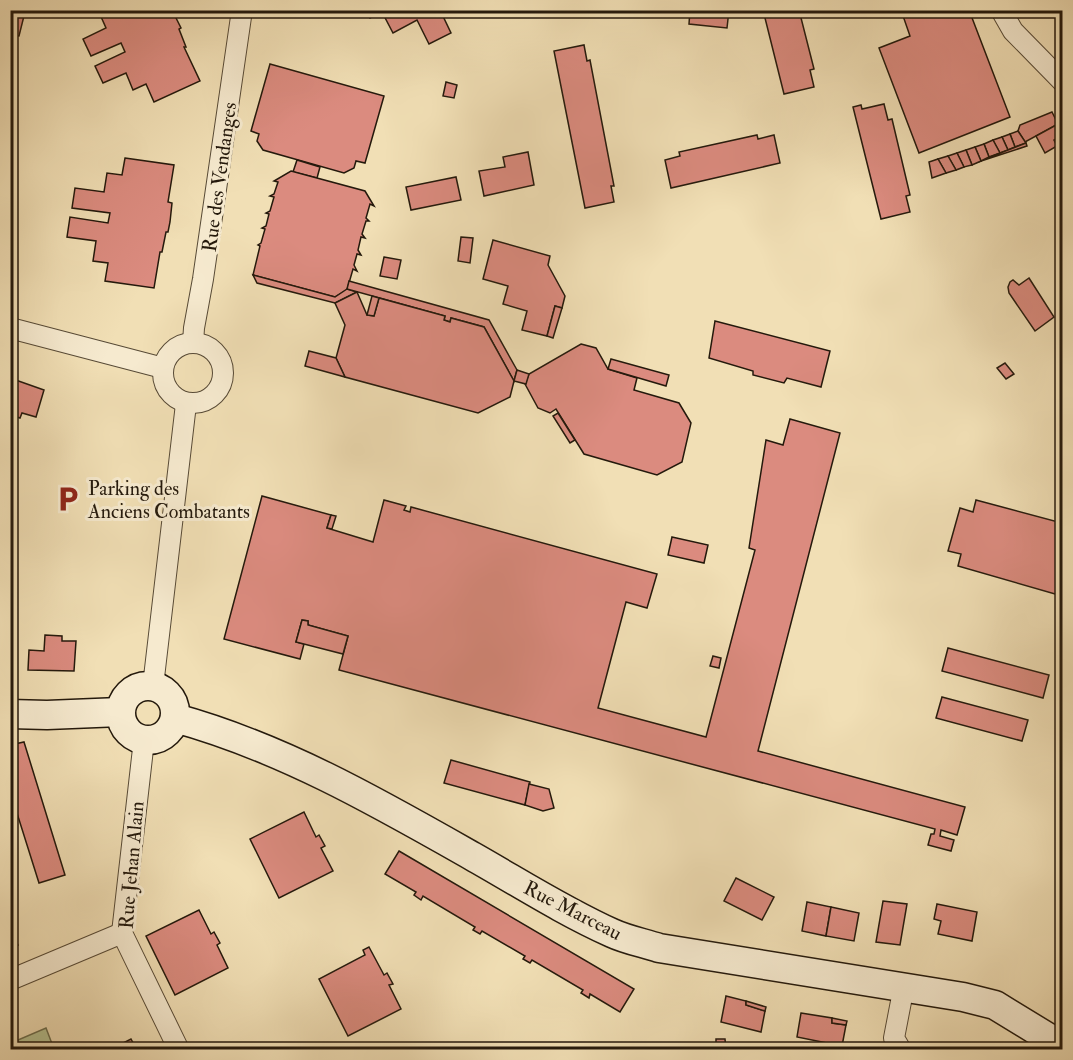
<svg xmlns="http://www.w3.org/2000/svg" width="1073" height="1060" font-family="'IM FELL Double Pica',serif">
<rect width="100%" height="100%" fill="#f1dfb5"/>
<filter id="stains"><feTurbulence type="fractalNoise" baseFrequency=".00333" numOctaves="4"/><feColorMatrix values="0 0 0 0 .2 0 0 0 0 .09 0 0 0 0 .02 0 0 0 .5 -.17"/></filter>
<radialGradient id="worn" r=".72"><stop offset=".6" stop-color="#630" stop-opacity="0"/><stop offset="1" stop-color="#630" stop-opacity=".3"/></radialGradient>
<path fill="#b6c291" stroke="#6d6e4e" stroke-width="1.5" d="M46 1028 54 1049H11V1043Z"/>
<g fill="#db8b7f" stroke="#24190c" stroke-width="1.5">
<path d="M10 10H16L15 15 24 16 19 36 10 35Z"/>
<path d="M98 10H172L181 28 179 29 186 47H184L200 81 154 102 146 84 133 90 126 73 103 83 95 66 125 52 121 43 91 56 83 39 106 28Z"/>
<path d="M366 10H440L451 33 429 44 417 20 393 33 382 12 370 18Z"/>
<path d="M690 10H729L727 28 689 24Z"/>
<path d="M763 10H799L814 69 810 70 814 87 784 94Z"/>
<path d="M901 10H969L1010 117 919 153 879 48 910 36Z"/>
<path d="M1053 10H1062V40Z"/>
<path d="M584 45 587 61 590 60 614 186H611L614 202 585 208 554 51Z"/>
<path d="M270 64 384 96 365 163 356 161 354 168 344 173 263 150 257 141 259 134 251 131Z"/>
<path d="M446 82 457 85 454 98 443 96Z"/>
<path d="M884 104 888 120 892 119 910 195 906 196 910 212 881 219 853 107 861 105 862 109Z"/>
<path d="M1052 112 1058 124 1025 142 1018 131 1020 125Z"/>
<path d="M1058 124 1062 125V133H1059L1060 137 1054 140 1057 146 1045 153 1036 136Z"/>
<path d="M1018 131 1026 143 1015 147 1010 134Z"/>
<path d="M1010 134 1015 147 1008 150 1002 137Z"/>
<path d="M757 135 758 139 774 135 780 163 671 188 665 160 680 156 679 152Z"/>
<path d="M1002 137 1008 150 1000 153 993 140Z"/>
<path d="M993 140 1000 153 989 157 984 144Z"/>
<path d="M1026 143 1027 146 975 163 1008 150Z"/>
<path d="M984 144 989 157 981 161 975 147Z"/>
<path d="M975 147 981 161 972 165 966 150Z"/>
<path d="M966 150 972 165 964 167 957 153Z"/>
<path d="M528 152 534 185 484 196 479 171 505 167 503 157Z"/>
<path d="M957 153 964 167 956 170 948 156Z"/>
<path d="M948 156 956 170 946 173 938 159Z"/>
<path d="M125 158 174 165 168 202 172 203 170 222 168 232H166L162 252H160L154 288 105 281 108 263 93 261 96 241 67 237 70 217 108 223 110 213 72 208 75 188 104 192 107 173 122 175Z"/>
<path d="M938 159 946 173 932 178 929 162Z"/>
<path d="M297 160 320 167 317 178 293 172Z"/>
<path d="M291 171 365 191 374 206 370 204 366 218 369 221H366L362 234 365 238 361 237 358 250 361 255 357 254 354 265 357 271 353 269 347 290 335 297 253 275 260 246 258 245 261 243 265 229 262 228 266 226 269 214 266 213 270 211 274 197 270 196 274 194 278 182 274 181Z"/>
<path d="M456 177 461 200 411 210 406 187Z"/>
<path d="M461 237 473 238 470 263 458 261Z"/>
<path d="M493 240 550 256 548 265 565 296 562 308 555 306 547 336 522 330 527 311 503 304 508 286 483 279Z"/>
<path d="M384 257 401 260 397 279 380 276Z"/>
<path d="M253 275 335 297 347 289 357 292 335 303 257 283Z"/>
<path d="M1029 278 1054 317 1035 331 1009 293 1008 287 1010 282 1013 280 1019 285Z"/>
<path d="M349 281 489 320 517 370 514 381 484 327 451 318 450 322 444 320 445 316 347 289Z"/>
<path d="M357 292 367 315 374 316 379 298 445 316 444 320 450 322 451 318 484 327 514 381 510 397 478 413 345 377 336 358 345 325 335 303Z"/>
<path d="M372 296 379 298 374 316 367 315Z"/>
<path d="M555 306 562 308 553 338 547 336Z"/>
<path d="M715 321 830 351 821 387 787 378 784 383 753 375V371L709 358Z"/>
<path d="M581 344 596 348 608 369 637 378 634 390 679 403 691 423 682 462 657 475 584 454 556 409 550 413 538 408 525 384 529 374Z"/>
<path d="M309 351 336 358 345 377 305 366Z"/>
<path d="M611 359 669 375 666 386 608 369Z"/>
<path d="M1005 363 1014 374 1006 379 997 368Z"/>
<path d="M517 370 529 374 526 384 514 381Z"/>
<path d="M10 378 44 390 36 417 22 413 20 418 10 415Z"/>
<path d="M558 413 575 440 570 443 553 416Z"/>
<path d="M790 419 840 433 758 751 965 807 957 835 941 830 940 836 954 840 951 851 928 845 931 834H934L935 829 339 670 348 636 308 625V621L302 620 296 642 304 644 300 659 224 639 262 496 331 515 327 528 373 542 384 500 406 506 404 510 410 512 411 507 657 574 647 608 626 602 598 708 706 737 755 550 749 548 766 440 783 445Z"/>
<path d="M976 500 1062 523V596L958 566 961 554 948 551 960 508 973 512Z"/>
<path d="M331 515 336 516 332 529 327 528Z"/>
<path d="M672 537 708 545 704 563 668 555Z"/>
<path d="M302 620 308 621V625L348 636 343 654 296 642Z"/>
<path d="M45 635 62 636V641H76L74 671 28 670 29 650 44 651Z"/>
<path d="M948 648 1049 675 1043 698 942 671Z"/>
<path d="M713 656 721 658 719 668 710 666Z"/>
<path d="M942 697 1028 720 1022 741 936 718Z"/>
<path d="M24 742 65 875 39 883 10 791V745Z"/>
<path d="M451 760 530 782 525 805 444 783Z"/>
<path d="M529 784 549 789 554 808 543 811 525 805Z"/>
<path d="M304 812 316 837 319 835 325 846 321 848 333 871 279 898 250 839Z"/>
<path d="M399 851 634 989 620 1012 590 994 589 998 581 993 583 990 532 960 530 963 523 959 525 956 482 931 480 934 473 930 475 927 423 896 421 900 414 895 416 892 385 874Z"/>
<path d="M736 878 774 897 762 920 724 901Z"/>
<path d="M883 901 907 904 900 945 876 942Z"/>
<path d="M807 902 831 907 826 936 802 931Z"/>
<path d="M937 904 977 912 972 941 938 934 941 921 934 919Z"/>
<path d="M831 907 859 913 854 941 826 936Z"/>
<path d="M199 910 211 934 214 932 220 943 217 945 228 968 175 995 146 936Z"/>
<path d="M10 927 18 945 10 948Z"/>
<path d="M369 947 384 975 387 973 393 984 389 985 401 1009 348 1036 319 979 365 955 363 950Z"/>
<path d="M726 996 746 1001V1005L765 1011 761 1032 721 1022Z"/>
<path d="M746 1001 766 1007 765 1011 746 1005Z"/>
<path d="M801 1013 832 1018V1023L846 1025 842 1046 797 1037Z"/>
<path d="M832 1018 847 1021 846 1025 832 1023Z"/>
<path d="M131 1039 137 1050H120L123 1048 121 1044Z"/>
<path d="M716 1039H725L726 1050H716Z"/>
</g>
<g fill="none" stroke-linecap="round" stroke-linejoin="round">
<defs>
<g id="street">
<path d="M1001 10 1013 31 1062 81"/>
<path d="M10 328 163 368"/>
<circle cx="193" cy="373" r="30"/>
<path d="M193 343 194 328 203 279 242 10"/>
<path d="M153 686 186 404"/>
<path d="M144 740 122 933 179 1050"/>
<path d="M10 980 122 933"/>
<path d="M901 1050 894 1038 904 986"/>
</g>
<g id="secondary">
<circle cx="148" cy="713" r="27"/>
<path d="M10 714 47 715 120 712"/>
<path d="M175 718C281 747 377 802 472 856 518 882 563 911 612 933 627 940 644 943 659 948L963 997 995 1005 1062 1046"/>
</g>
</defs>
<use href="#street" stroke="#574a36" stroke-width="22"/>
<use href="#secondary" stroke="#24190c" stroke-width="31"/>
<use href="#street" stroke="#f6eacf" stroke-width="20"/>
<use href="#secondary" stroke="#f6eacf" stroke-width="28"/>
</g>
<defs>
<symbol id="parking-bare" viewBox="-9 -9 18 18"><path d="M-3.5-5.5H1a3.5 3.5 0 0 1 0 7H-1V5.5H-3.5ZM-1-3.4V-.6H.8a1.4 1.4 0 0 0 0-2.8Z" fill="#8f2418" stroke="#f6eacf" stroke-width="2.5" paint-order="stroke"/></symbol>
</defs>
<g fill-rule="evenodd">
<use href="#parking-bare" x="49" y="480" width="38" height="38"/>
</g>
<g text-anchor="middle" stroke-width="6" stroke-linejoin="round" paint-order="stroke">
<g font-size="20" fill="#24190c" stroke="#f6eacf">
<text transform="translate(219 177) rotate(-82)" y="7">Rue des Vendanges</text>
<text transform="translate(131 865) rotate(-85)" y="7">Rue Jehan Alain</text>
<text transform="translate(573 910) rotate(27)" y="7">Rue Marceau</text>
</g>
<g font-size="20" fill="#24190c" stroke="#f6eacf" text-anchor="start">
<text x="88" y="495">Parking des<tspan x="88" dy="23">Anciens Combatants</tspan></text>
</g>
</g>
<rect width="1073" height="1060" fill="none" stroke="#f1dfb5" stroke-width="36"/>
<rect x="12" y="12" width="1049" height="1036" fill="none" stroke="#24190c" stroke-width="3"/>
<rect x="18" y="18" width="1037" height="1024" fill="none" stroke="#24190c" stroke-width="1.5"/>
<rect width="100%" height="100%" filter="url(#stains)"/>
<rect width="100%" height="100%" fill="url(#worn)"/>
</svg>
